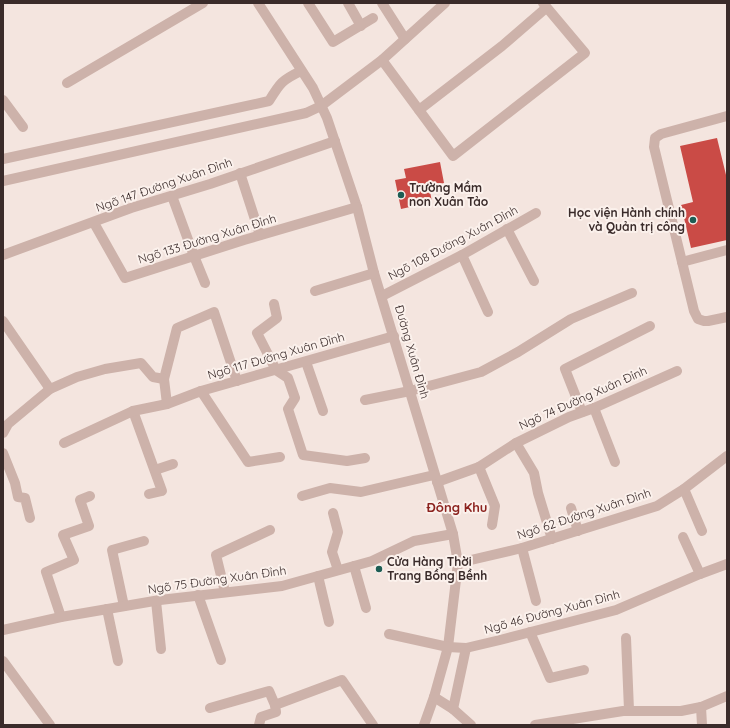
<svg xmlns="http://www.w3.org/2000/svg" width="730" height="728" font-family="Quicksand,sans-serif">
<rect width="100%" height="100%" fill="#f4e5df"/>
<g fill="#ca4b46">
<path d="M717 138 727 179V240L691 248 681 205 693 202 680 146Z"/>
<path d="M440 162 444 183 429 186 432 202 401 209 395 180 406 178 404 169Z"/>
</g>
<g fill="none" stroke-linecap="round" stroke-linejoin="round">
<g stroke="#cdb2aa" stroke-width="10">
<path d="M258 3 313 88 327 118 357 207 374 273 453 534 458 563 448 647 434 697 424 725"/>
<path d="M308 3 333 42 373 18"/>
<path d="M348 3 361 26"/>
<path d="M382 3 405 39"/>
<path d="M382 60 453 156 585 53 543 3"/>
<path d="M67 83 203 3"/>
<path d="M3 100 23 127"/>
<path d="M419 110 502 46 546 8"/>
<path d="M727 116 661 134 655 138 654 147 694 311 698 319 704 321H708L727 317"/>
<path d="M3 159 269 101C280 83 282 80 301 71"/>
<path d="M240 173 260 235"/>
<path d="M3 181 306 113 321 106 382 60 445 3"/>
<path d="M172 196 194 256 205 283"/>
<path d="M94 223 125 278 244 240 357 207"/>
<path d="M507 229 534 281"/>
<path d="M3 255 131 208 210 184 335 141"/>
<path d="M462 255 488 312"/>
<path d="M682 262 727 250"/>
<path d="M315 291 374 273"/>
<path d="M382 296 462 255 536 213"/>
<path d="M274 304 277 318 257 333 276 370 288 378 295 398 288 409 303 455 347 461 365 458"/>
<path d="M3 321 50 389"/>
<path d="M306 362 323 411"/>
<path d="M201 391 248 462 280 457"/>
<path d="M365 400 410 391 481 372 518 352 571 319 632 293"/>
<path d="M167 404 164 379 177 328 214 312 237 381"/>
<path d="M594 408 615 462"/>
<path d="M133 411 162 491 149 494"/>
<path d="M582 412 565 369 650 326"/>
<path d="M3 433 8 424 50 389 77 377 105 369 141 363 153 377 164 379"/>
<path d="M64 443 133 411 167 404 201 391 394 336"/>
<path d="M516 443 534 473 538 493 552 539"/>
<path d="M3 453 15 483 18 497 25 498 30 518"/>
<path d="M479 467 495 506 492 525"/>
<path d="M155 470 173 464"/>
<path d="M437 482 479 467 516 443 569 417 594 408 677 371"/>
<path d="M684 489 702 531"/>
<path d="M302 496 330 488 361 492 434 475"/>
<path d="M571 508 578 531"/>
<path d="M333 513 338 532 332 552 338 570"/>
<path d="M683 537 700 574"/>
<path d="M522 548 536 601"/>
<path d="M458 563 522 548 657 506 684 489 727 456"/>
<path d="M354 566 366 608"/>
<path d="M318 576 329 622"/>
<path d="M225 592 216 555 270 530"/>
<path d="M198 595 221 660"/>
<path d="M156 601 161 649"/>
<path d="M124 606 112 550 144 541"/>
<path d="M107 609 118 661"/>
<path d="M61 617 46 572 74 560 63 535 89 526 80 500 90 496"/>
<path d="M3 630 61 617 160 600 282 586 372 561 414 541 453 534"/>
<path d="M530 632 550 678 584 670"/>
<path d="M389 634 448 647 466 648 500 640 616 610 700 574 727 564"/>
<path d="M626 638 629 710"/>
<path d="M3 661 50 725"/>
<path d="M434 697 453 709 471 725"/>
<path d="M701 707 702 725"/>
<path d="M210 708 269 691 275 705"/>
<path d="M453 709 466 648"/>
<path d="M259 725 261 717 276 712 275 705 342 680 373 725"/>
<path d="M535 725 623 711H681L701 707 727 696"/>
</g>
</g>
<g fill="#1d5d54" stroke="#fbf1ec" stroke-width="1.5">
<circle cx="401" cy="195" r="4"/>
<circle cx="693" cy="220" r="4"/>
<circle cx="379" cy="569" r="4"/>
</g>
<g text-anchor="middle" stroke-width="4" stroke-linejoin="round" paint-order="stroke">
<g font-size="12" fill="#3a2b2a" stroke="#fbf1ec">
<text transform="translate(164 185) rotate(-19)" y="4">Ngõ 147 Đường Xuân Đỉnh</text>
<text transform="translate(207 239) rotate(-17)" y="4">Ngõ 133 Đường Xuân Đỉnh</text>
<text transform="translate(453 243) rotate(-28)" y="4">Ngõ 108 Đường Xuân Đỉnh</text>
<text transform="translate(412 352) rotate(74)" y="4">Đường Xuân Đỉnh</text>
<text transform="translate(276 356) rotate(-16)" y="4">Ngõ 117 Đường Xuân Đỉnh</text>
<text transform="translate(583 398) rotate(-24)" y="4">Ngõ 74 Đường Xuân Đỉnh</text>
<text transform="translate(584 514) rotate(-18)" y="4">Ngõ 62 Đường Xuân Đỉnh</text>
<text transform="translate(217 580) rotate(-8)" y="4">Ngõ 75 Đường Xuân Đỉnh</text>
<text transform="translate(552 612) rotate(-15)" y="4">Ngõ 46 Đường Xuân Đỉnh</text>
</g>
<g font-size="12" font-weight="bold" fill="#3a2b2a" stroke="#fbf1ec" text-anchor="start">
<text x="409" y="192">Trường Mầm<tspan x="409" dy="14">non Xuân Tảo</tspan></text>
<text x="685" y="217" text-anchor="end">Học viện Hành chính<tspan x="685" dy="14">và Quản trị công</tspan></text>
<text x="387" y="566">Cửa Hàng Thời<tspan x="387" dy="14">Trang Bồng Bềnh</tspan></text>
</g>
<g font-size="13" font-weight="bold" fill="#8c231f" stroke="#fbf1ec">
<text x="457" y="512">Đông Khu</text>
</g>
</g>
<rect width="730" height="728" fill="none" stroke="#3a2b2a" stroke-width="8"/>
</svg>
